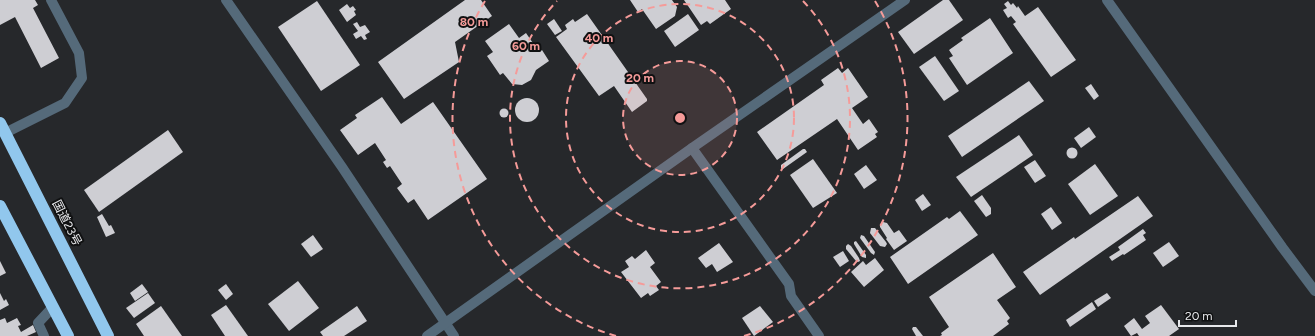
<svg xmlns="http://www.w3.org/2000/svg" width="1315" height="336" font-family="Figtree,'Noto Sans JP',sans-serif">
<rect width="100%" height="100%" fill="#26282b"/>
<g fill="#ceced3">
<path d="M0 0H35L38 5 33 8 59 58 41 68 15 17 0 25Z"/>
<path d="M465 0H481L492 16 455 42 459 62 404 99 378 62Z"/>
<path d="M630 0H672L677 7 675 16 656 29 642 9 638 12Z"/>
<path d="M684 0H725L731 9 710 24 707 21 701 25Z"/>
<path d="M943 0H949L963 20 914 54 898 32Z"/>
<path d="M317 1 360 65 321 91 278 27Z"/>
<path d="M1008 1 1011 5 1013 3 1017 8 1018 6 1025 16 1038 7 1076 60 1051 77 1013 24 1016 22 1011 16 1008 18 1003 10 1007 8 1004 4Z"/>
<path d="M347 4 350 8 353 6 356 10 354 11 356 15 347 22 339 10Z"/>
<path d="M587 14 604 38 607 35 611 40 608 43 609 45 647 99V101L632 112 614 86 599 96 556 37 567 29 565 25 573 19 575 22Z"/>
<path d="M688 14 699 30 675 47 664 31Z"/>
<path d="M990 18 1013 53 967 85 949 58 953 56 949 50 963 40 961 38Z"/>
<path d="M554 19 562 31 555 35 547 24Z"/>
<path d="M357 22 360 27 365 25 370 32 365 35 367 39 364 40 361 36 356 39 353 34 358 31 353 24Z"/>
<path d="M509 24 519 38 526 33 539 52 542 50 549 61 536 70 531 80 522 85 512 84 503 73 500 75 487 56 493 52 485 41Z"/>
<path d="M935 56 959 91 944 101 919 67Z"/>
<path d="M838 68 842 73 848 68 868 97 852 108 863 124 869 119 878 132 875 134 877 137 858 150 837 119 777 160 757 132 824 85 821 80Z"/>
<path d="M1029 81 1044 101 962 157 948 136Z"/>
<path d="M1091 84 1099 96 1094 100 1085 88Z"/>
<path d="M382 97 401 124 433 102 487 179 428 220 414 199 408 203 397 188 402 184 390 166 387 168 383 162 386 160 375 143 358 155 340 130 357 118 355 115Z"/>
<circle cx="527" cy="110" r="12"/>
<circle cx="504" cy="113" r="4.5"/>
<path d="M1089 127 1096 137 1081 148 1074 138Z"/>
<path d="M168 130 183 152 99 212 84 190Z"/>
<path d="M1019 135 1033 155 971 197 956 177Z"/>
<circle cx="1072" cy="153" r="5.5"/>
<path d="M803 149H805L807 152 783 169 781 168V165Z"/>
<path d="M813 159 837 193 813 208 790 175Z"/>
<path d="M1035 160 1046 176 1035 183 1024 167Z"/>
<path d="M1095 164 1118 196 1090 215 1068 184Z"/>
<path d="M866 165 877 180 864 189 854 174Z"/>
<path d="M923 194 931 205 922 211 915 200Z"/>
<path d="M982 195 991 208V214L986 217 974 201Z"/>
<path d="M1138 196 1153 216 1040 295 1023 272 1074 237 1075 239Z"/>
<path d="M1051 207 1062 223 1052 230 1041 214Z"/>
<path d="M960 211 978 235 908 284 890 257 947 217 949 219Z"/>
<path d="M102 214 109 226 111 225 115 233 106 237 97 217Z"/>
<path d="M883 222 887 223 894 233 899 230 907 241 894 250 886 239 887 238 880 227V225Z"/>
<path d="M871 228H875L886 242 887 244 885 247 880 246 870 233Z"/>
<path d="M1143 229 1146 233 1143 235 1146 240 1124 255 1123 254 1112 261 1109 257 1120 250 1118 247Z"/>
<path d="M313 235 323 249 311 257 301 244Z"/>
<path d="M861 235 864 236 875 252 874 255 871 253 860 238Z"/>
<path d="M856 241 866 255V258L862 257 854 244V242Z"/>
<path d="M1169 242 1179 256 1163 267 1153 253Z"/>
<path d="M719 243 733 262 717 272 712 264 706 268 698 258Z"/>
<path d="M848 244 851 246 859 258 860 261 858 262 856 261 846 249V246Z"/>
<path d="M646 250 655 263 650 267 661 282 656 286 659 290 650 296 648 293 641 298 621 272 629 267 625 261 632 256 635 259Z"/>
<path d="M843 251 849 261 840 267 833 257Z"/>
<path d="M993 253 1016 287 997 300 1010 318 1007 321 1009 324 993 336H940L942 335 941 333 949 327 929 297Z"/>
<path d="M875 258 884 270 864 287 851 272 863 261 866 265Z"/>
<path d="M0 261 6 273 0 276Z"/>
<path d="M298 281 319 308 289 331 268 304Z"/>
<path d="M142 284 148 292 135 301 130 293Z"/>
<path d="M226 284 233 294 226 300 218 290Z"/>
<path d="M0 293 4 301 6 299 9 305 0 310Z"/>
<path d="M148 293 155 303 134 318 126 308Z"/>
<path d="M1107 293 1111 298 1098 307 1094 301Z"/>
<path d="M1092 302 1096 309 1070 327 1066 320Z"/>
<path d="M226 305 248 336H225L211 315Z"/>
<path d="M1161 305 1179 329 1169 336H1139L1137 333 1131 336 1124 326 1134 318 1142 329 1150 323 1145 316Z"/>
<path d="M161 306 182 336H144L136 324Z"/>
<path d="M357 306 367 321 344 336H323L320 332Z"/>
<path d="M760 306 773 322 754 336 742 318Z"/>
<path d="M5 318 7 323 17 318 21 325 18 326 21 332 33 325 36 332 27 336H0V320Z"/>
<path d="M913 327H916L923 336H916L912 329Z"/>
</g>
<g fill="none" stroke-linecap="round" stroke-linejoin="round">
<g stroke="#556a7a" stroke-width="10">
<path d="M226 0 342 167 454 336"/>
<path d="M1107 0 1282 247 1315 291"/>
<path d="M692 148 789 284 791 296 819 336"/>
<path d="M427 336 692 148 905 0"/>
</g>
<g stroke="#556a7a" stroke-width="10">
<path d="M5 133 65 103 82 78 79 53 51 0"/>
<path d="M44 336 38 323 53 307"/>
</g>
<g stroke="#91c7ed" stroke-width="12">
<path d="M0 123 108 336"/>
<path d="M0 206 68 336"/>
</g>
</g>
<circle cx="680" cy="118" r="57" fill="#f59b99" fill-opacity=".12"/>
<g fill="none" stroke="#f59b99" stroke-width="2" stroke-dasharray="7 5">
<circle cx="680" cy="118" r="57"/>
<circle cx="680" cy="118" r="114"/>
<path d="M803 1A170 170 0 1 1 557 1"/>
<path d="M616 336A227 227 0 0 1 485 1M875 1A227 227 0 0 1 744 336"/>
</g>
<g text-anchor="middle" stroke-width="4" stroke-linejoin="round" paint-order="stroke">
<g font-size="12" fill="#e7e8eb" stroke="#101112">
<text transform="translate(67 223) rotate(63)" y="4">国道23号</text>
</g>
</g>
<circle cx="680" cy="118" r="6" fill="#f59b99" stroke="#101112" stroke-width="2"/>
<g font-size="12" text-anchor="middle" font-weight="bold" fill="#f59b99" stroke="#101112" stroke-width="4" stroke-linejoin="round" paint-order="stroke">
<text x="474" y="26">80 m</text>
<text x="599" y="42">40 m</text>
<text x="526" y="50">60 m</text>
<text x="640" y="82">20 m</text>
</g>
<path d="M1179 320v6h57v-6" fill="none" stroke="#e7e8eb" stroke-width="2"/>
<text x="1185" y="320" font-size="12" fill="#e7e8eb" stroke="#101112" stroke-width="3" paint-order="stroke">20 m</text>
</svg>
